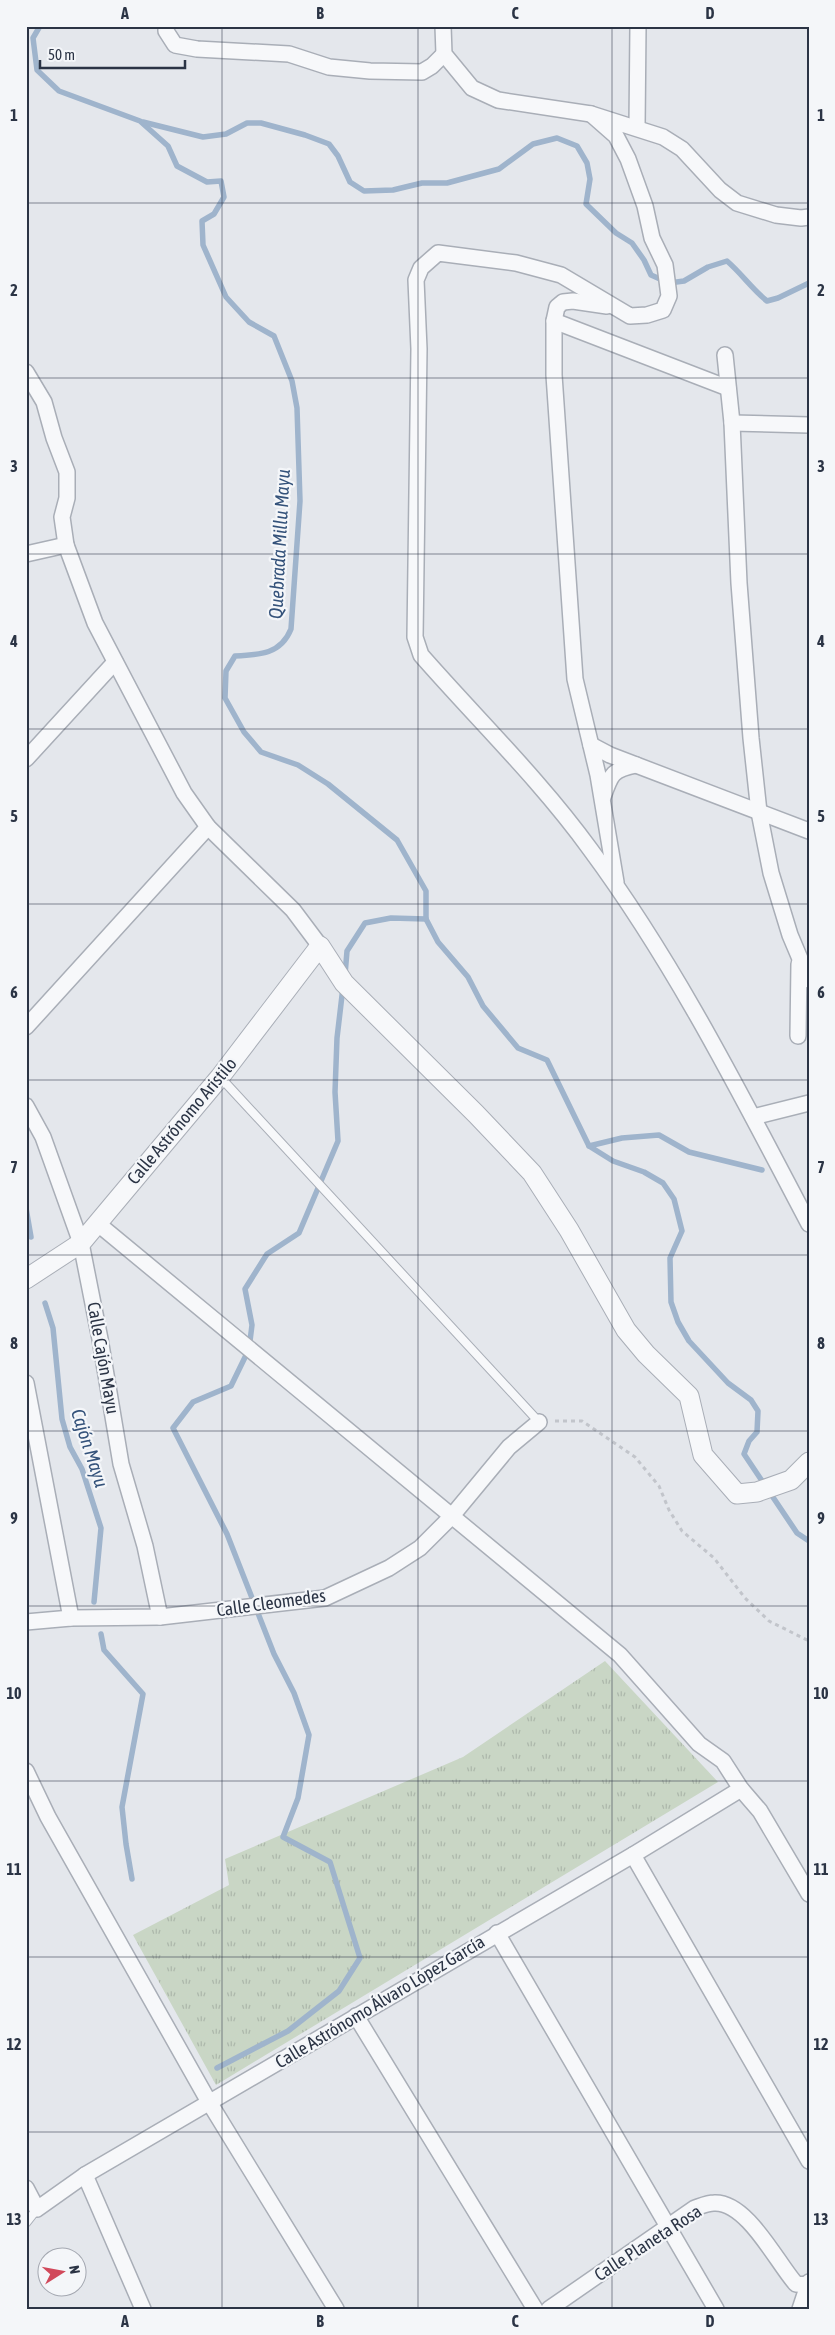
<svg xmlns="http://www.w3.org/2000/svg" width="835" height="2335" font-family="'Asap Condensed',sans-serif">
<defs>
<pattern id="grass-tufts" width="24" height="20" patternUnits="userSpaceOnUse" patternTransform="scale(1.25)"><rect width="24" height="20" fill="#c9d6c5"/><path d="M3 7l-1-3M5 7V3M7 7l1-3M15 17l-1-3M17 17v-4M19 17l1-3" fill="none" stroke="#adb8ab"/></pattern>
</defs>
<rect width="100%" height="100%" fill="#e4e7ec"/>
<path fill="url(#grass-tufts)" d="M605 1661 718 1782 216 2085 133 1935 229 1885 225 1859 463 1757Z"/>
<g fill="none" stroke-linecap="round" stroke-linejoin="round">
<g stroke="#9fb4cc" stroke-width="5.5">
<path d="M40 26 33 38 37 70 59 91 140 121 168 146 177 166 207 182 221 181 224 197 214 214 202 221 203 245 226 297 249 322 274 336 292 381 297 408 300 501 291 629C281 654 260 655 235 656L226 671 225 698 244 732 261 752 298 765 328 784 397 840 426 891V919L438 942 468 977 483 1006 518 1048 547 1060 589 1146 613 1161 644 1172 663 1183 674 1199 682 1231 670 1258 671 1302 678 1322 689 1341 728 1383 751 1400 758 1411 757 1432 749 1441 744 1454 797 1533 809 1541"/>
<path d="M143 122 203 137 226 134 247 123H261L305 135 329 144 338 156 350 182 364 191 393 190 422 183H447L499 169 533 144 557 138 577 146 587 163 590 179 586 204 616 233 632 243 644 260 651 275 669 283 684 281 708 267 727 261C742 274 752 289 767 301L778 298 809 283"/>
<path d="M345 975 347 951 365 923 391 918 426 919"/>
<path d="M589 1146 622 1138 659 1135 689 1152 762 1170"/>
<path d="M26 1208 31 1237"/>
<path d="M45 1303 53 1328 62 1419 70 1447 82 1469 101 1528 94 1602"/>
<path d="M101 1634 104 1650 143 1694 122 1807 126 1844 132 1879"/>
<path d="M217 2068 288 2031 339 1991 360 1958 330 1862 283 1837 298 1798 309 1735 294 1693 274 1654 227 1534 173 1428 193 1402 231 1386 249 1349 252 1325 245 1289 267 1254 299 1233 338 1141 335 1092 337 1038 343 987"/>
</g>
<defs>
<g id="service">
<path d="M221 1078 539 1422"/>
<path d="M26 2223 37 2209"/>
</g>
<g id="minor">
<path d="M166 26V31L175 45 197 49 289 54 329 67 370 71 422 72 432 66 444 54"/>
<path d="M443 26 444 54 472 88 498 100 591 114 663 137 682 149 720 190 737 203 776 215 801 218 809 217"/>
<path d="M591 114 616 136 628 159 645 206 652 238 665 265 669 296 663 310 647 315 630 316 561 275 516 263 438 253 421 268 416 280 419 349 415 637 421 655C477 719 540 780 590 849 676 965 742 1097 809 1224"/>
<path d="M637 127 638 26"/>
<path d="M607 306 573 301 563 302 557 307 554 321V375L575 679 598 775 616 882"/>
<path d="M554 321 728 388"/>
<path d="M725 355 732 423 739 583 751 738 759 812 771 873 790 935 809 980"/>
<path d="M26 372 44 402 54 438 67 472V498L62 517 66 545"/>
<path d="M732 423 809 425"/>
<path d="M26 554 66 545 95 623 184 793 208 827 293 910 320 946"/>
<path d="M591 745 610 755 809 831"/>
<path d="M26 759 115 662"/>
<path d="M603 797C611 774 612 770 636 765"/>
<path d="M26 1027 208 827"/>
<path d="M798 1036 799 964"/>
<path d="M26 1106 43 1137 81 1243 100 1339 121 1464 145 1546 160 1617"/>
<path d="M753 1117 809 1103"/>
<path d="M97 1223 620 1655 699 1744 723 1761 741 1789 760 1811 809 1894"/>
<path d="M26 1383 71 1618"/>
<path d="M26 1622 71 1618 160 1617 325 1598 389 1568 420 1548 451 1517 509 1447 539 1422"/>
<path d="M26 1771 48 1817 209 2102 336 2309"/>
<path d="M633 1855 809 2161"/>
<path d="M497 1933 716 2309"/>
<path d="M356 2016 535 2309"/>
<path d="M85 2175 143 2309"/>
<path d="M26 2188 37 2209 85 2175 633 1855 741 1789"/>
<path d="M549 2309 695 2208C701 2206 708 2203 714 2203 747 2201 777 2263 796 2284L808 2285"/>
<path d="M800 2309 809 2282"/>
</g>
<path id="tertiary" d="M26 1279 81 1243 220 1077 320 946 344 983 476 1114 532 1173 569 1230 626 1330 646 1354 689 1396 703 1455 737 1494 757 1492 791 1480 809 1462"/>
</defs>
<use href="#service" stroke="#a9aeb7" stroke-width="10"/>
<use href="#minor" stroke="#a9aeb7" stroke-width="18"/>
<use href="#tertiary" stroke="#a9aeb7" stroke-width="21"/>
<path stroke="#c2c5cb" stroke-width="3" stroke-dasharray="4 4" stroke-linecap="butt" d="M555 1421H582L635 1457 659 1486 669 1510 682 1531 714 1558 745 1598 769 1621 809 1641"/>
<use href="#service" stroke="#f7f8fa" stroke-width="8"/>
<use href="#minor" stroke="#f7f8fa" stroke-width="15"/>
<use href="#tertiary" stroke="#f7f8fa" stroke-width="19"/>
</g>
<path fill="none" stroke="#2b3445" stroke-width="1" stroke-opacity="0.55" d="M222 26V2309M418 26V2309M612 26V2309M26 203H809M26 378H809M26 554H809M26 729H809M26 904H809M26 1080H809M26 1255H809M26 1431H809M26 1606H809M26 1781H809M26 1957H809M26 2132H809"/>
<g text-anchor="middle" stroke-width="4.5" stroke-linejoin="round" paint-order="stroke">
<g font-size="18" fill="#2b3445" stroke="#f4f6f9">
<text transform="translate(182 1121) rotate(-50)" y="6">Calle Astrónomo Aristilo</text>
<text transform="translate(103 1358) rotate(80)" y="6">Calle Cajón Mayu</text>
<text transform="translate(271 1603) rotate(-8)" y="6">Calle Cleomedes</text>
<text transform="translate(380 2002) rotate(-31)" y="6">Calle Astrónomo Álvaro López García</text>
<text transform="translate(648 2243) rotate(-33)" y="6">Calle Planeta Rosa</text>
</g>
<g font-size="19" font-style="italic" fill="#34527a" stroke="#f4f6f9">
<text transform="translate(279 544) rotate(-87)" y="7">Quebrada Millu Mayu</text>
<text transform="translate(90 1448) rotate(72)" y="7">Cajón Mayu</text>
</g>
</g>
<rect width="835" height="2335" fill="none" stroke="#f4f6f9" stroke-width="55"/>
<g transform="translate(62 2272) rotate(79)"><circle r="24" fill="#f4f6f9" stroke="#a4a8b1"/>
<path d="M0-4L9 19L0 12L-9 19Z" fill="#d1495b"/>
<text y="-8" font-size="14" font-weight="bold" text-anchor="middle" fill="#2b3445">N</text>
</g>
<path d="M40 60v8h145v-8" fill="none" stroke="#2b3445" stroke-width="2.5"/>
<text x="48" y="60" font-size="15" fill="#2b3445" stroke="#f4f6f9" stroke-width="4" paint-order="stroke">50 m</text>
<rect x="28" y="28" width="780" height="2280" fill="none" stroke="#2b3445" stroke-width="2"/>
<g font-size="16" text-anchor="middle" font-weight="bold" fill="#2b3445">
<text x="125" y="19">A</text>
<text x="320" y="19">B</text>
<text x="515" y="19">C</text>
<text x="710" y="19">D</text>
<text x="14" y="121">1</text>
<text x="821" y="121">1</text>
<text x="14" y="296">2</text>
<text x="821" y="296">2</text>
<text x="14" y="472">3</text>
<text x="821" y="472">3</text>
<text x="14" y="647">4</text>
<text x="821" y="647">4</text>
<text x="14" y="822">5</text>
<text x="821" y="822">5</text>
<text x="14" y="998">6</text>
<text x="821" y="998">6</text>
<text x="14" y="1173">7</text>
<text x="821" y="1173">7</text>
<text x="14" y="1349">8</text>
<text x="821" y="1349">8</text>
<text x="14" y="1524">9</text>
<text x="821" y="1524">9</text>
<text x="14" y="1699">10</text>
<text x="821" y="1699">10</text>
<text x="14" y="1875">11</text>
<text x="821" y="1875">11</text>
<text x="14" y="2050">12</text>
<text x="821" y="2050">12</text>
<text x="14" y="2225">13</text>
<text x="821" y="2225">13</text>
<text x="125" y="2327">A</text>
<text x="320" y="2327">B</text>
<text x="515" y="2327">C</text>
<text x="710" y="2327">D</text>
</g>
</svg>
